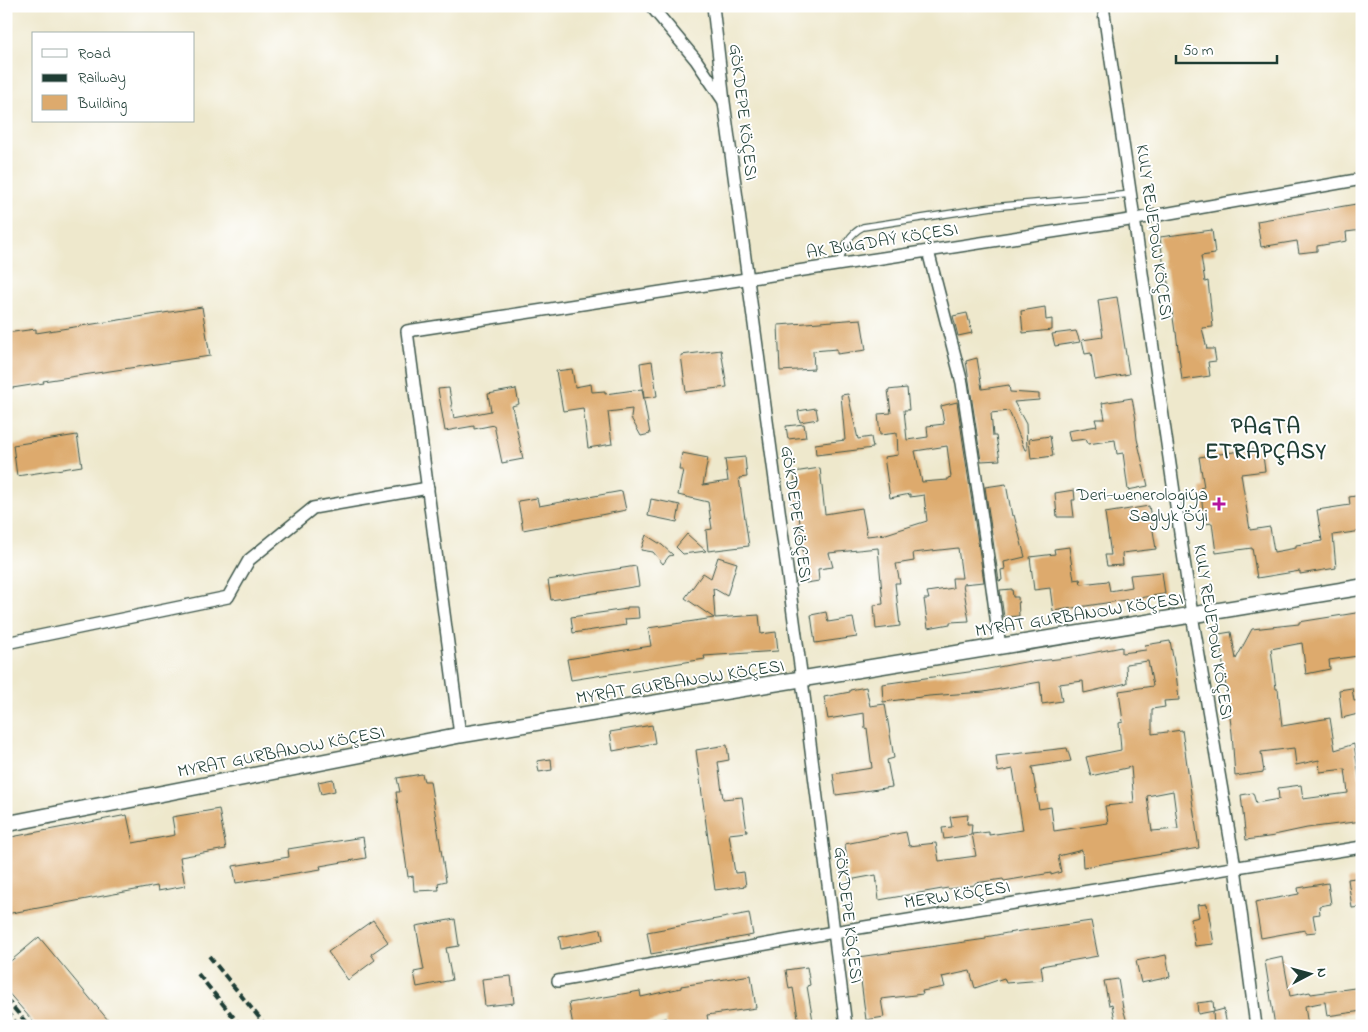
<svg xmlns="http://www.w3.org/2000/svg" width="1368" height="1032" font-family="'Indie Flower',sans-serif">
<rect width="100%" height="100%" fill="#fff"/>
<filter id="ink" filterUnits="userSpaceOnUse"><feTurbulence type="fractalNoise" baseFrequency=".02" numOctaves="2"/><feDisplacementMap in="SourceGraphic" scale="10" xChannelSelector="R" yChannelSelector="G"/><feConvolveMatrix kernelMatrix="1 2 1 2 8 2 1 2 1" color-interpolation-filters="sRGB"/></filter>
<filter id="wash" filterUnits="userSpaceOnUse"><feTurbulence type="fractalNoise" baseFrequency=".0096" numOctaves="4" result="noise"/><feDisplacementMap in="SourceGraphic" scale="20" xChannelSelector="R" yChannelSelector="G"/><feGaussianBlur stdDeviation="1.12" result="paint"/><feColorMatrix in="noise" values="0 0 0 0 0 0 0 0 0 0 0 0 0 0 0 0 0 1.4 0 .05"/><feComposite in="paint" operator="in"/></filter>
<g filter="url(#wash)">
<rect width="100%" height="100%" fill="#eee8cc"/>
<g id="blocks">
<g fill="#ddaa6d" fill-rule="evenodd">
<path d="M1362 203V230L1346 232 1347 241 1317 246V251L1299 253 1297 241 1261 247 1257 221Z"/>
<path d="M1212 230 1215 254 1201 256 1205 282 1208 281 1213 327 1202 328 1207 349H1214L1216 361 1208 362 1210 376 1182 380 1176 332H1175L1166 268H1164L1160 237Z"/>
<path d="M1117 297 1129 374 1095 380 1091 353 1085 354 1082 340 1103 337 1098 300Z"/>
<path d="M202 307 210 356 43 381 44 383 6 389V333L36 329V333Z"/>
<path d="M1045 307 1046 320 1052 319V330L1023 333 1021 311Z"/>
<path d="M967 313 972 333 958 336 953 316Z"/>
<path d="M861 319 866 350 837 354V349L813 351 814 369 780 371 778 325Z"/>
<path d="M1076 331 1080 342 1055 346 1052 334Z"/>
<path d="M721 350 727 387 686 392 681 355Z"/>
<path d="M977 358 982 389 1009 385 1010 392 1039 394V400L1014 402 1026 424 1027 450H1025L1009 411 991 413 993 436H996L1000 460 981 461 966 361Z"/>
<path d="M652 361 657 396 644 398 640 363Z"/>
<path d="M572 369 575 387 591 384 592 392 605 391V394L642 389 650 434 641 436 631 418 632 409 608 412 612 444 588 448 583 408 563 411 556 371Z"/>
<path d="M449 388 454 418 491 411 488 394 516 389 519 404 512 406 523 459 502 463 494 425 474 429V426L445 431 438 389Z"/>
<path d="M907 388 909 410H904L907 440 928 437 927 426 944 424 941 406 957 402 984 582 963 584 969 621 950 622V624L928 628 924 599H929L927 592 953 588 952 578H962L958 548 913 553 914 561 896 564 900 583H895L900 626 876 629 874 605 883 604 878 548 829 553 833 567 818 569 819 581 806 583 800 523 798 509H796L794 472 820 468 825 514 862 508 867 536 886 534 927 521 924 495 910 497V494L890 498 884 457 898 455 897 433 880 435 878 414 891 413 888 390ZM947 446 951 477 948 478V480L922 482 915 451Z"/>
<path d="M848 394 858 439 871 437 873 448 816 455 815 444 845 440 841 395Z"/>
<path d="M1132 398 1136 420H1135L1137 439 1148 486 1128 490 1123 453 1117 454 1115 440 1088 444 1086 439 1070 441 1068 431 1097 426 1095 419H1105L1102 403Z"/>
<path d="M816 408 818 419 800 422 798 411Z"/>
<path d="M804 424 806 437 788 439 786 426Z"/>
<path d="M77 435 82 466 17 476 13 445Z"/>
<path d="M1050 436 1053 456 1031 459 1029 439Z"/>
<path d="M1262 448 1265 471 1241 474 1250 530 1270 527 1274 552 1296 548V545L1322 541 1317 510 1350 505 1349 497 1362 495V531L1333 535 1336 568 1300 574V571L1257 578 1252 548 1216 553 1212 523 1205 524 1200 488 1204 487 1199 457Z"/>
<path d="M682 453 708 458 703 485 728 481 725 459 745 457 747 477 739 478 749 546 708 551 706 530 712 529 708 502 678 495 683 470H679Z"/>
<path d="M1006 484 1012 516 1014 515 1025 557 1004 562 1005 569 1001 570 1002 580 999 581 985 487Z"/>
<path d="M1074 490 1075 500H1072L1074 517H1057L1055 493Z"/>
<path d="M622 491 626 510 523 530 518 501 537 498 539 506Z"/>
<path d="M651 499 680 505 677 522 648 516Z"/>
<path d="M1149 506 1156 549 1122 553 1123 565 1107 566 1105 555H1111L1105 513Z"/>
<path d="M687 534 706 551 683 554 676 547Z"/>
<path d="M646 535 662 545 673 555 669 556 663 564 653 552 641 550Z"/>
<path d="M1069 547 1074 580 1080 579 1081 584 1108 581 1110 591 1132 587 1130 575 1162 572 1165 594 1053 611 1050 588 1034 590 1030 557 1055 554 1054 549Z"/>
<path d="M718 557 737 563 727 596 713 588 715 618 759 615 761 634 776 632 778 651 704 656 705 659 571 680 567 659 651 646 648 628 714 618 685 598 703 573 711 578Z"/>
<path d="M636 566 639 586 551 600 548 580Z"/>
<path d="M1012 589 1013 597H1018L1019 616 1004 617 1000 590Z"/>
<path d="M627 607H638L639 618 625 619 626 625 573 633 571 617 627 609Z"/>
<path d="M826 612 828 622 853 618 857 637 815 643 811 615Z"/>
<path d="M1362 612V648H1358V656L1329 660 1330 669 1306 674 1302 643 1271 649 1276 689H1278L1282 726 1330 718 1335 750 1354 744 1361 789 1362 821 1307 828 1274 835 1275 836 1246 840 1241 795 1253 793 1256 803 1279 799 1278 788 1301 785 1303 799 1348 793 1345 769 1320 772 1319 760 1296 765 1294 748 1261 752 1264 772 1235 776 1232 733 1219 634 1231 632 1236 659 1252 629 1299 624V622Z"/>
<path d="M1170 641 1176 673 1179 700 1164 701 1165 707 1152 709V734L1182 730 1199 848 1083 867 1082 850 1058 856 1061 872 1051 875V873L1004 881 1003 879 975 883V885L949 889 948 888 879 900 876 875 849 880 845 844 906 832 909 846 936 843 939 861 976 856 972 834 989 832V835L1023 830 1013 769 998 772 996 756 1067 748 1071 761 1032 767 1039 809 1051 807 1054 831 1108 823 1105 806 1134 803 1131 767 1091 776 1086 757 1121 750 1119 723 1123 722 1119 691 1153 686 1148 661 1126 664 1127 683 1084 693 1083 681 1059 684 1062 701 1042 704 1040 682 984 692 929 696 883 702 882 684 983 670 1030 661V662L1066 658 1122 647V653L1146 650 1145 645ZM1173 791 1178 829 1152 831 1147 796Z"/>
<path d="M866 687 870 706 885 704 894 758 887 760 892 787 836 795 833 774 872 768 867 728 865 729 864 713 828 719 824 697 850 692V690Z"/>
<path d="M1352 688 1354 701 1362 700V713L1342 718 1339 690Z"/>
<path d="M652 725 655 743 613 751 610 732Z"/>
<path d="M727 745 729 760 718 762 723 799 742 797 747 832 729 834 735 873 744 872 746 886 715 890 696 750Z"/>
<path d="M551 759 552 770 539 772 537 761Z"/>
<path d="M422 774 424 781H430L446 881 438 883 439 890 414 891 413 876 408 877 396 792H400L397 778Z"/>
<path d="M333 779 335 791 321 794 318 782Z"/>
<path d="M219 809 226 849 180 857 185 886 158 891 157 886 6 914V838L127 815 133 843 175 835 172 817Z"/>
<path d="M968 815 967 824H972L971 835 944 839 942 828 952 827 950 817Z"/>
<path d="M363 837 366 858 320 866 321 869 236 883 233 866 289 857 288 849Z"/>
<path d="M1362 877V907L1352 908 1348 879Z"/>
<path d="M1328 883 1331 904 1319 906 1320 914 1313 915 1316 932 1305 933V930L1261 938 1255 902 1299 894 1298 888Z"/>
<path d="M1207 904 1214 944 1195 946 1191 919 1199 917 1197 905Z"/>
<path d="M749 913 753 935 651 954 647 932Z"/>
<path d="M455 919 459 946 446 948 452 980 417 987 414 972 424 970 416 926Z"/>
<path d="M373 920 388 942 371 954 375 960 348 980 328 952Z"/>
<path d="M1091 921 1098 956 1041 966 1043 980 1006 983 1004 978 975 988 970 971 942 977 945 987 922 991 923 994 881 999 884 1017 866 1020 858 957 986 939V937L1007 933Z"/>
<path d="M601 929 603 940 561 949 559 937Z"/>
<path d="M39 937 113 1026H37L6 990V965Z"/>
<path d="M1166 955 1170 977 1141 983 1136 961Z"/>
<path d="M1283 957 1290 996 1310 992 1311 994 1362 987V1011L1327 1016 1325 1002 1305 1006 1308 1026H1275L1265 961Z"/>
<path d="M807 967 810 985 807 986 813 1021 799 1023 793 988 789 989 786 970Z"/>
<path d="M751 975 756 1008 707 1015 709 1026H667L666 1018 636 1024V1026H573L569 1003 640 991 641 997 681 988V986Z"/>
<path d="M511 976 514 1003 485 1006 482 979Z"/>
<path d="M1118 979 1123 1008 1128 1026H1116L1112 1004 1109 1005 1104 981Z"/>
<path d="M1213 1001 1214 1011 1198 1014 1197 1003Z"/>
<path d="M1224 1009 1227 1026H1214L1213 1012Z"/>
</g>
</g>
</g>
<g filter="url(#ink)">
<use href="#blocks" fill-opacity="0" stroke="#3e574b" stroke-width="1"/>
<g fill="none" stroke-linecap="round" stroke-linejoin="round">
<defs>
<path id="lane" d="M839 264C844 248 847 235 863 227L992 207 1132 194"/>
<g id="street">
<path d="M651 6 696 60 723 100"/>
<path d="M713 6 724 102 802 680 846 1026"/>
<path d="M1103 6 1192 615 1235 867 1256 1026"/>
<path d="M928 251 962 383 988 558 1000 647"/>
<path d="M6 643 228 597 249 560 313 508 428 488"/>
<path d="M460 735 407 331 1136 219 1362 179"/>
<path d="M558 981 834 932 1362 847"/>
</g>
<path id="secondary" d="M6 824 460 735 1362 587"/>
</defs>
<use href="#lane" stroke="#3e574b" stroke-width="8"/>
<use href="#street" stroke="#3e574b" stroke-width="14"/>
<use href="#secondary" stroke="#3e574b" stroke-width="18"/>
<use href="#lane" stroke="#fff" stroke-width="5.5"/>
<use href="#street" stroke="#fff" stroke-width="11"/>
<use href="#secondary" stroke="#fff" stroke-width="15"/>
<g stroke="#1f3d34" stroke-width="4" stroke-dasharray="8 4" stroke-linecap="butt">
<path d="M209 956 266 1026"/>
<path d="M198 974 241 1026"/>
<path d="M6 999 29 1026"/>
<path d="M6 1011 19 1026"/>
</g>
</g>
</g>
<path fill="#b5179e" stroke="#fff" stroke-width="2" d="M1216.5 496.5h5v5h5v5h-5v5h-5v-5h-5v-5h5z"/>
<g text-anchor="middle" stroke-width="4" stroke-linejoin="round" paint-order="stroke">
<g font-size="18" fill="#1f3d34" stroke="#fff">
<text transform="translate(744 112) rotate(83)" y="6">GÖKDEPE KÖÇESI</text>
<text transform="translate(1155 232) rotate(82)" y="6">KULY REJEPOW KÖÇESI</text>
<text transform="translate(882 240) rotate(-9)" y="6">AK BUGDAÝ KÖÇESI</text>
<text transform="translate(797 514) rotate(82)" y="6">GÖKDEPE KÖÇESI</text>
<text transform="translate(1079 614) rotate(-9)" y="6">MYRAT GURBANOW KÖÇESI</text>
<text transform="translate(1214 632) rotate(81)" y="6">KULY REJEPOW KÖÇESI</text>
<text transform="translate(680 681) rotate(-9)" y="6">MYRAT GURBANOW KÖÇESI</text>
<text transform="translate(281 751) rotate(-11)" y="6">MYRAT GURBANOW KÖÇESI</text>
<text transform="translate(957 894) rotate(-9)" y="6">MERW KÖÇESI</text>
<text transform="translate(849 915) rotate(83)" y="6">GÖKDEPE KÖÇESI</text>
</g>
<g font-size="18" fill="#1f3d34" stroke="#fff" text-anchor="end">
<text x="1208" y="500">Deri-wenerologiýa<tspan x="1208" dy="21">Saglyk Öýi</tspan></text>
</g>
<g font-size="22" font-weight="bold" letter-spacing="1" fill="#1f3d34" stroke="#fff">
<text x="1266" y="433">PAGTA<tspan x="1266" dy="25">ETRAPÇASY</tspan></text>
</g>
</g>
<rect width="1368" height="1032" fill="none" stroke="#fff" stroke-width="25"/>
<rect x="32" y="32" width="162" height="90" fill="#ffffff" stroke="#a5b1ae"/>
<rect x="42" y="49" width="25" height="8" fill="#ffffff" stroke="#a5b1ae"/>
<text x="78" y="58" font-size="15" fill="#1f3d34">Road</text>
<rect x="42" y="74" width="25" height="8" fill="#1f3d34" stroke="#a5b1ae"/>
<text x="78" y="82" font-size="15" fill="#1f3d34">Railway</text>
<rect x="42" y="95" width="25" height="15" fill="#ddaa6d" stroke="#a5b1ae"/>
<text x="78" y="108" font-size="15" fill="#1f3d34">Building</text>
<g transform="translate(1310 974) rotate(84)" stroke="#ffffff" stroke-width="4" paint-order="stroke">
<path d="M0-4L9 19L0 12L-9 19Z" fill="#1f3d34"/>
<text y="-8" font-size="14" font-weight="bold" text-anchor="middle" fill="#1f3d34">N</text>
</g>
<path d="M1176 55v8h101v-8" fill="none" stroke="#1f3d34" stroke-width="2.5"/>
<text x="1183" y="55" font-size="15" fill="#1f3d34" stroke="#ffffff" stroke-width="4" paint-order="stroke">50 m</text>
</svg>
